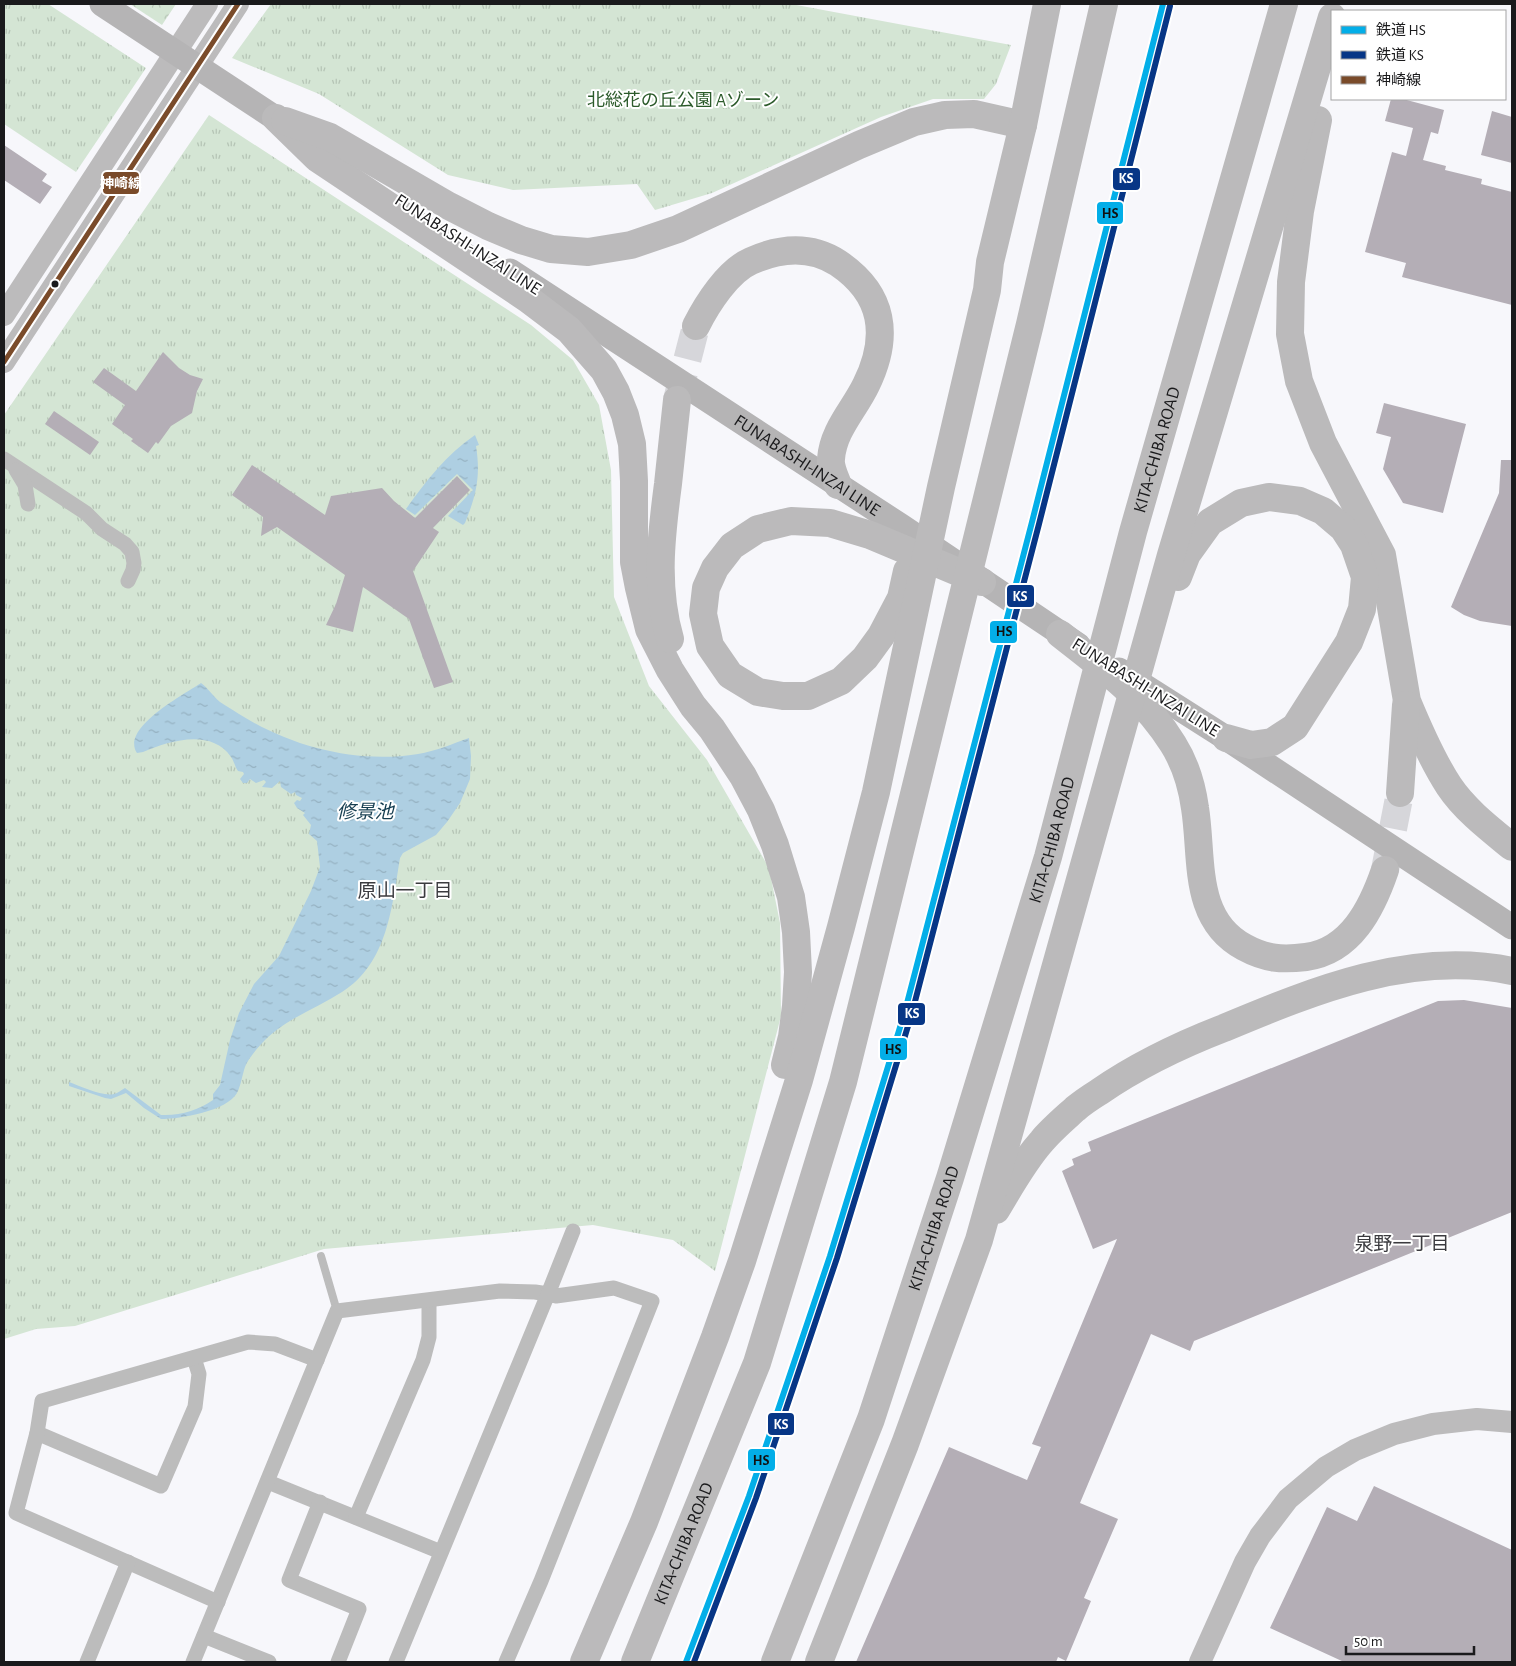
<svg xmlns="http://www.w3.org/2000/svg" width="1516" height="1666" font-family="'Alegreya Sans','Noto Sans JP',sans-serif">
<defs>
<pattern id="forest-crowns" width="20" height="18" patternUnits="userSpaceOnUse" patternTransform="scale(1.25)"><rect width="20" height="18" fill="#d4e5d4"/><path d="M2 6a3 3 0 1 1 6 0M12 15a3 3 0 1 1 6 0" fill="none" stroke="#b5c4b5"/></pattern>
<pattern id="park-tufts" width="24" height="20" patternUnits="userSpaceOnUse" patternTransform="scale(1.25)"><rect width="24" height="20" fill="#d4e5d4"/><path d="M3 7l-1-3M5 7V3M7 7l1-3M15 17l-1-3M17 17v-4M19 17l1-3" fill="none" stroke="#b5c4b5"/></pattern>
<pattern id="water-ripples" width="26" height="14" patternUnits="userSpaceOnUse" patternTransform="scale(1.25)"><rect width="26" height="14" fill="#aecfe2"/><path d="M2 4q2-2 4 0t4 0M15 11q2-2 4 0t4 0" fill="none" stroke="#95b1c1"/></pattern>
</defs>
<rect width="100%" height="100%" fill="#f7f7fb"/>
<path fill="url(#forest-crowns)" d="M130 4H176L162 25Z"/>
<g fill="url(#park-tufts)">
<path d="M4 4H48L146 68 76 172 4 124Z"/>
<path d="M271 4H791L1011 45 996 84 984 99H933L881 117 712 193 655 210 637 184 513 190 448 175 319 94 232 58Z"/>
<path d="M209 115 531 325 573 360 599 405 611 470 614 597 649 686 707 760 769 868 780 923 781 1016 715 1271 673 1240 593 1225 324 1249 75 1326 36 1329 4 1339V415Z"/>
</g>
<g fill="url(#water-ripples)">
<path d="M475 435 479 445 476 446C481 476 476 496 465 523L463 525 448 516 473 490 457 474 415 515 406 509C426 481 446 455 475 435Z"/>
<path d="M201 683C208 688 213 696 220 702 226 706 233 710 239 714 291 747 357 764 418 754 436 751 452 744 469 738L471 756 470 779 460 803 447 822 436 835 403 853 400 858C392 906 388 963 342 992 317 1008 286 1019 265 1040 258 1047 248 1059 245 1067 242 1076 241 1085 237 1093 227 1111 180 1119 161 1119L144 1108 126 1093 111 1099 105 1098 69 1086V1082C80 1086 103 1097 114 1094 118 1093 121 1090 125 1088L161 1115C180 1116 199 1110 213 1100V1094L220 1085 230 1040 239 1013 254 984 279 956 311 891 320 867 317 841 309 834 311 825 303 815 305 813 297 808 294 803 297 800 300 801 302 798 296 795 295 792 291 794 281 787 280 781 272 788 262 787 266 782 264 780 256 783 250 779 247 783H243L240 779 244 774 243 772 238 771C235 767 234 761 231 757 211 728 169 741 143 752L137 753C120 728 185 694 201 683Z"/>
</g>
<g fill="#b4aeb6">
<path d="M1391 99H1403L1444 110 1438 134 1431 132 1423 160 1446 166 1445 170 1482 179 1481 184 1512 192V305L1402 277 1406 263 1365 252 1392 152 1406 156 1413 128 1385 121Z"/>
<path d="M1492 111 1512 117V163L1481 155Z"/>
<path d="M4 145 47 174 42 181 52 187 40 204 4 180Z"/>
<path d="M163 352 179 368 190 375 203 379 197 391 192 413 171 426 158 444 156 442 148 453 131 441 133 439 112 424 125 405 93 382 104 368 136 391Z"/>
<path d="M1384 403 1466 424 1443 513 1403 503 1383 469 1391 437 1376 433Z"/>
<path d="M54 411 99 442 90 455 45 424Z"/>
<path d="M1501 460H1512V626L1480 621 1464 615 1451 607 1499 493Z"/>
<path d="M252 465 325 515 331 496 382 488 394 501 415 518 457 476 470 490 433 528 439 532 413 571 453 682 434 688 409 619 363 587 353 632 326 625 336 604 345 575 277 527 261 536 263 517 232 495Z"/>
<path d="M1464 1000 1512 1008V1212L1194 1341 1190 1351 1151 1334 1080 1503 1118 1519 1084 1598 1091 1601 1066 1661 1058 1657 1056 1662H856L949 1447 1027 1480 1041 1447 1032 1444 1117 1239 1093 1249 1062 1171 1074 1165 1072 1159 1091 1151 1088 1142 1438 1001Z"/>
<path d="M1374 1486 1512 1550V1662H1344L1270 1628 1327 1507 1357 1521Z"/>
</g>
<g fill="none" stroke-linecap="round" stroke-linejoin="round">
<g stroke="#d6d6da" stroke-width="28" stroke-dasharray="28 14" stroke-linecap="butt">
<path d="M677 400 696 326"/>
<path d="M1385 870 1400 793"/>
</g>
<path stroke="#bcbcbc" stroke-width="8" d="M321 1256 337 1311"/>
<g stroke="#bcbcbc" stroke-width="15">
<path d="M4 459 86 513 102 529 125 544 132 552 134 563 133 570 128 581"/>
<path d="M16 470 25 485 28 504"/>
<path d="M37 1433 161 1486 195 1407 199 1374 194 1358"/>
<path d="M268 1482 441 1552"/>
<path d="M320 1502 289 1580 359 1609 338 1662"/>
<path d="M356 1517 423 1360 429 1337V1301"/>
<path d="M218 1602 16 1513 37 1433 42 1401 248 1342 275 1344 317 1360"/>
<path d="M204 1636 269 1662"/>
<path d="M87 1662 128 1562"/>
<path d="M193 1662 337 1311 500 1291 535 1292 548 1294 573 1231"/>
<path d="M396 1662 548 1294 556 1296 614 1288 652 1301 541 1581 506 1662"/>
</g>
<g stroke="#bcbbbc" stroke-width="22">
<path d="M4 315 207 4"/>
<path d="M4 362 238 4"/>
<path d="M1200 1662 1245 1562 1260 1536 1288 1499 1326 1467 1355 1450 1394 1434 1433 1424 1477 1419 1512 1422"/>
</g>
<g stroke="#b5b4b5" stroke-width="25">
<path d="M102 4 292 129"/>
<path id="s1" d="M510 271 901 526 1078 645"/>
<path d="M1119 670 1226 738 1512 927"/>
</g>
<g stroke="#bbbabb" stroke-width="28">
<path d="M276 118 317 158 528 299 569 330 604 370 616 392 625 415 632 444 634 481V562L639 588 649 629 670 670 693 706 712 729 743 776 761 810 775 845 791 897 796 932 798 972 796 1006 792 1037 785 1065"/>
<path d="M1318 120 1300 211 1291 282 1290 334 1299 381 1323 443 1382 555 1407 701C1419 730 1432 760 1449 786 1465 810 1490 829 1512 847"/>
<path d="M285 121 330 137 449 206 488 226 521 240 551 249 588 252 631 245 678 229 859 145 914 122 945 115 974 114 1023 125"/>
<path d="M696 326C707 304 728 271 751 261 780 248 810 245 838 263 884 294 890 336 866 385 854 410 833 430 831 459 830 467 835 477 838 485"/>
<path d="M907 571 901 598 881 636 865 658 841 681 808 696H783L758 692 730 675 710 646 703 614 706 588 715 568 732 546 758 529 791 521 830 523 870 535 982 582"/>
<path d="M1178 577 1187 554 1210 522 1241 503 1269 497 1300 501 1323 511 1343 528 1354 545 1365 577 1362 609 1349 642 1295 727 1272 742 1251 745 1226 738"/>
<path d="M1060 634C1103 668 1144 697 1173 744 1185 763 1192 786 1195 808 1203 858 1192 919 1244 947 1266 959 1282 960 1306 957 1351 951 1372 908 1385 870"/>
<path d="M670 639C655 587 661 537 668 484 671 456 674 428 677 400"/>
<path d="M1400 793 1406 705"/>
<path d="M996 1210C1010 1187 1024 1161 1042 1141 1051 1130 1064 1119 1075 1109 1082 1103 1091 1097 1099 1092 1138 1065 1180 1045 1224 1028 1315 990 1412 950 1512 971"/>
<path d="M584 1662 644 1522 715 1337 742 1261 799 1080 841 927 876 792 941 487 987 290 990 262 1023 125 1047 4"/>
<path id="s2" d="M635 1662 757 1363 843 1082 1030 324 1104 4"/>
<path id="s3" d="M775 1662 871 1419 950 1178 1048 857 1133 532 1284 4"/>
<path d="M819 1662 905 1444 979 1240 1171 555 1332 17"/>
</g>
<defs>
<path id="bus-1" d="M4 362 238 4"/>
</defs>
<use href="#bus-1" stroke="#fff" stroke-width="9"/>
<use href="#bus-1" stroke="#7a4b2a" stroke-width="5"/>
<defs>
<path id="rail-1" d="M686 1662 749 1496 830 1256 905 1011 1032 522 1163 4"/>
<path id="rail-2" d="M694 1662 756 1498 837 1258 912 1013 1039 524 1170 6"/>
</defs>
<use href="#rail-1" stroke="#fff" stroke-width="10"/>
<use href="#rail-2" stroke="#fff" stroke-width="10"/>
<use href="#rail-1" stroke="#03aee8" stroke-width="6"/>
<use href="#rail-2" stroke="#073686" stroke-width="6"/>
</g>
<circle fill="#1a1a1c" stroke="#fff" stroke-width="2" cx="55" cy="284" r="4.5"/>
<g text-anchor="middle" stroke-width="4" stroke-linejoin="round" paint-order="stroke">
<g font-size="18" fill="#2b5a2a" stroke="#fff">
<text x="683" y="106">北総花の丘公園 Aゾーン</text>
</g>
<g font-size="18" fill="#1a1a1c" stroke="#fff">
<text transform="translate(468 244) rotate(33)" y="6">FUNABASHI-INZAI LINE</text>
<text dy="6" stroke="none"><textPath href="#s3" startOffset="1272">KITA-CHIBA ROAD</textPath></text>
<text dy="6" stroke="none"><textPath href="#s1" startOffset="355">FUNABASHI-INZAI LINE</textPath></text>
<text transform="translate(1146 687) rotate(32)" y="6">FUNABASHI-INZAI LINE</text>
<text dy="6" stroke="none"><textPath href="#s3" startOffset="868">KITA-CHIBA ROAD</textPath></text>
<text dy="6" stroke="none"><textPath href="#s3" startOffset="462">KITA-CHIBA ROAD</textPath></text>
<text dy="6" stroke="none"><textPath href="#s2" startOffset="128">KITA-CHIBA ROAD</textPath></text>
</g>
<g font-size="19" font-style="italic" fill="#153d50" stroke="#fff">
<text x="365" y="818">修景池</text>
</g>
<g font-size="19" fill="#3b3b3f" stroke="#fff">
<text x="405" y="897">原山一丁目</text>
<text x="1402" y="1250">泉野一丁目</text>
</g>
</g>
<g stroke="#fff" stroke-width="2">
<rect x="1112" y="167" width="29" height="24" rx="5" fill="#073686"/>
<rect x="102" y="171" width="38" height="24" rx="5" fill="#7a4b2a"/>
<rect x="1096" y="201" width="28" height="24" rx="5" fill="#03aee8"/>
<rect x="1006" y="584" width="29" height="24" rx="5" fill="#073686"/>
<rect x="989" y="620" width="29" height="24" rx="5" fill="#03aee8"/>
<rect x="897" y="1002" width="29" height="24" rx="5" fill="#073686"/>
<rect x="879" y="1037" width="29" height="24" rx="5" fill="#03aee8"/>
<rect x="767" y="1412" width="28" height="24" rx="5" fill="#073686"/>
<rect x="747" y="1448" width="29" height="24" rx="5" fill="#03aee8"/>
</g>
<g font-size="14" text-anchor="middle" font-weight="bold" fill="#fff">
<text x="1126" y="183">KS</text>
<text x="121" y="188">神崎線</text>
<text x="1020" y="601">KS</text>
<text x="912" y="1018">KS</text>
<text x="781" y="1429">KS</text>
</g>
<g font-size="14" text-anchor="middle" font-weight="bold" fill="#111">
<text x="1110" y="218">HS</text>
<text x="1004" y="636">HS</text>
<text x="893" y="1054">HS</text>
<text x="761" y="1465">HS</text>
</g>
<rect width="1516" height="1666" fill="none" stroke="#1a1a1c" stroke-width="10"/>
<rect x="1331" y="10" width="175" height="90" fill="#ffffff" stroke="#a3a3a4"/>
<rect x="1341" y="26" width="25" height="8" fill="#03aee8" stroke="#a3a3a4"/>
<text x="1376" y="35" font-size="15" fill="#1a1a1c">鉄道 HS</text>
<rect x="1341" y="51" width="25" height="8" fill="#073686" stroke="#a3a3a4"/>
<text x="1376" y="60" font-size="15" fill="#1a1a1c">鉄道 KS</text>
<rect x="1341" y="76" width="25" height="8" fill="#7a4b2a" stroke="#a3a3a4"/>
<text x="1376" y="85" font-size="15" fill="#1a1a1c">神崎線</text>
<path d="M1346 1646v8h128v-8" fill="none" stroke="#1a1a1c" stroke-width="2.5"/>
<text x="1354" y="1646" font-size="15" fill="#1a1a1c" stroke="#ffffff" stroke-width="4" paint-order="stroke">50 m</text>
</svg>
